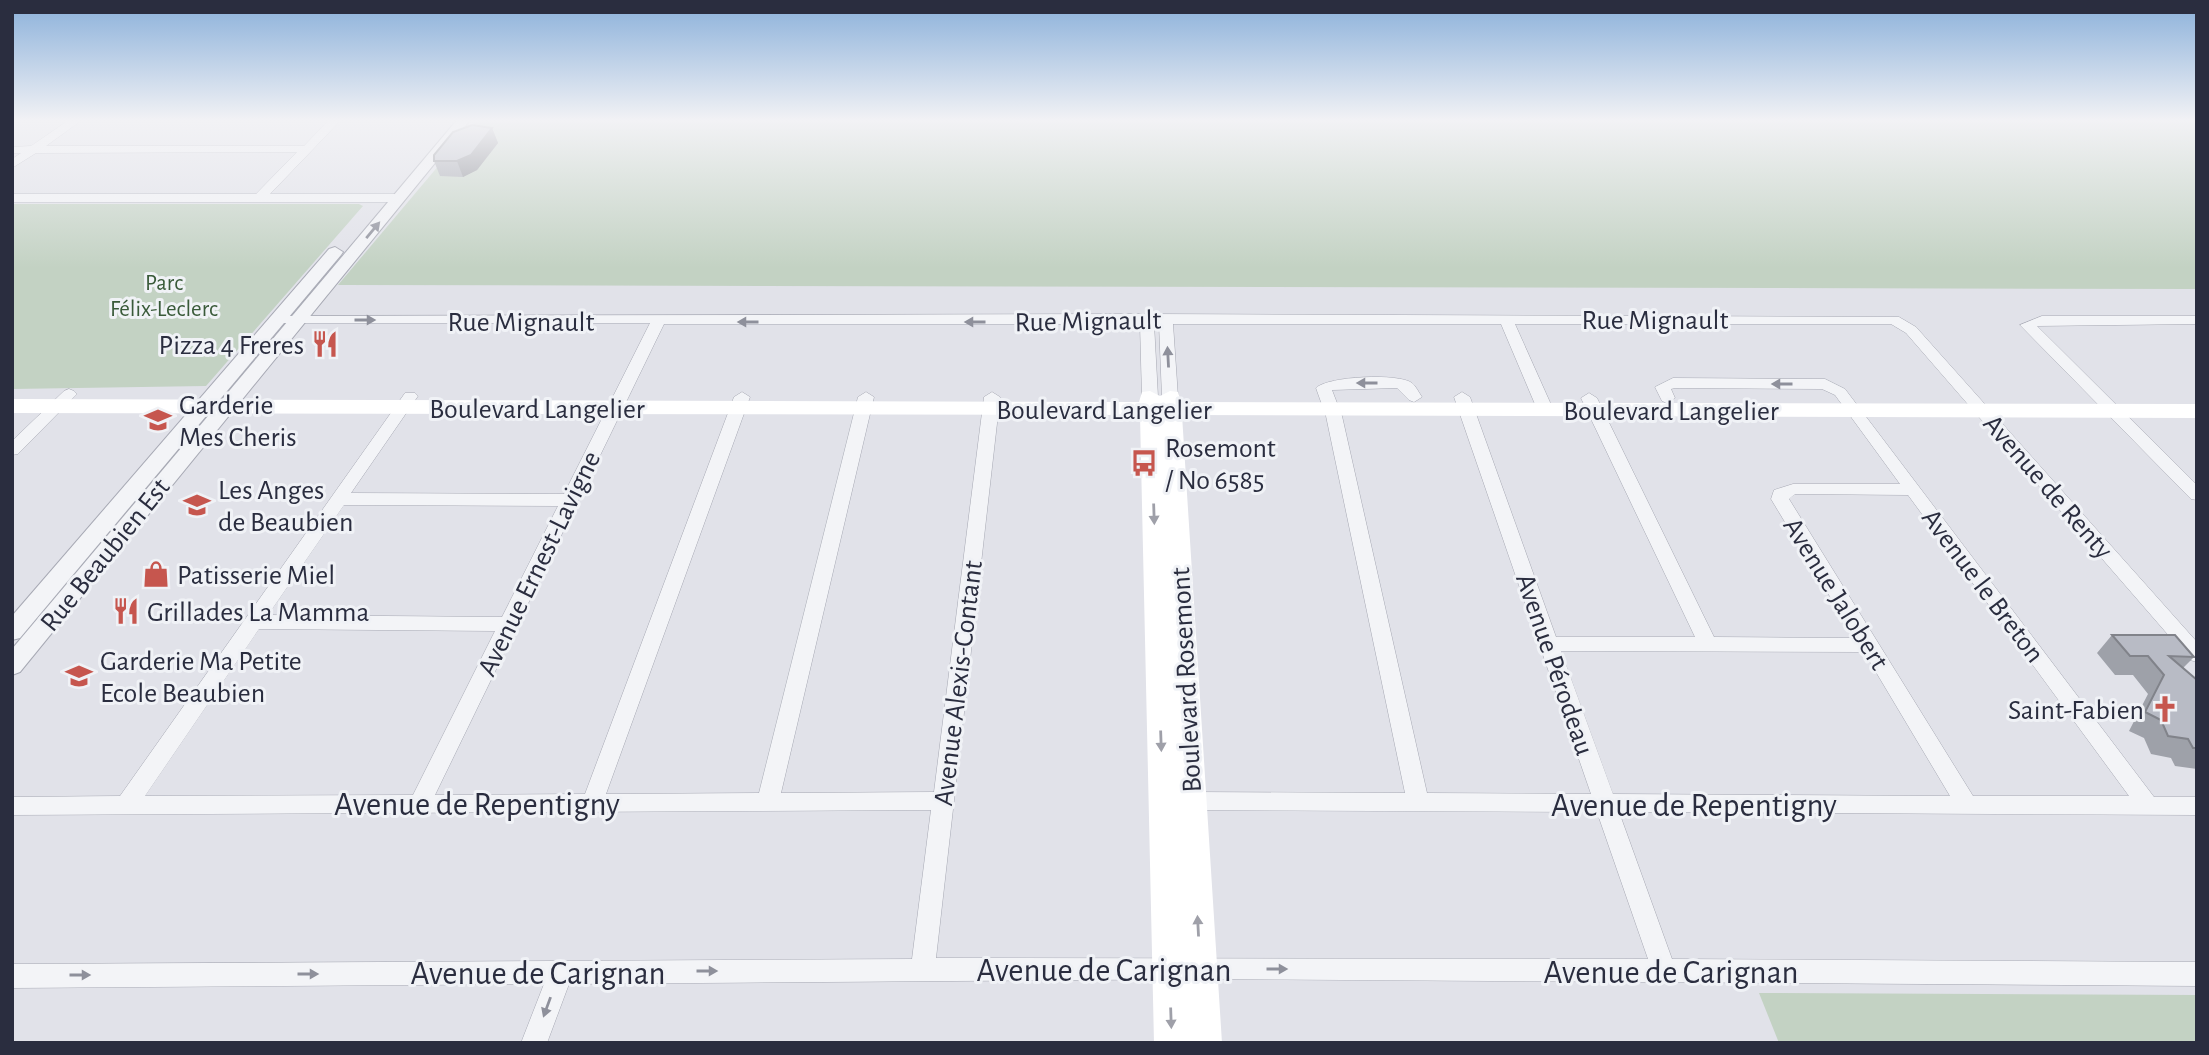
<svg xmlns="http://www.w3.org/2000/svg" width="2209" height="1055" font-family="'Alegreya Sans',sans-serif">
<rect width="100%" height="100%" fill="#e1e2e9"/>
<g fill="#c3d2c3">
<path d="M477 120H2197V289L338 285Z"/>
<path d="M12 204H359L363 206 206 386 12 389Z"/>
<path d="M1759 993 2197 995V1043H1779Z"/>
</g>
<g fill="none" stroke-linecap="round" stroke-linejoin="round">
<defs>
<g id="minor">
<path d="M69 120H82L46 146H304L329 120H341L270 194H399L405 198 399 202H12V194H256L297 152 36 153 12 168V159L21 153H12V147L31 146Z"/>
<path d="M1147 314 1899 317 1916 327 2197 642V662L2190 660 1906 333 1891 324H1515L1553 409 1545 414 1537 409 1501 324H1173L1178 397 1170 402 1162 397 1159 324H1154L1158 397 1150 402 1142 397 1140 324H664L435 795 585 794 734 397 742 392 750 397 606 794 759 793 858 397 866 392 874 397 781 793 934 792 984 397 992 392 1000 397 936 958 1648 959 1597 812 1192 810 1184 807 1181 801 1184 795 1192 792 1405 793 1326 416 1316 388C1328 376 1399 373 1412 383 1416 386 1419 393 1422 397L1414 402 1409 400 1397 388 1332 390 1342 416 1427 793 1591 794 1454 397 1462 392 1470 397 1556 637H1695L1581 398 1589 393 1597 398 1714 637 1855 638 1771 499 1774 490 1793 484H1900L1835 395 1822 389 1675 388 1671 389 1675 398 1667 403 1662 401 1655 387 1673 378 1825 379 1845 389 2154 797H2197V815L1619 812 1672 959 2197 962V986L1215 979 569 984 547 1043H521L544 984 12 988V964L912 959 931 810 12 815V797L120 796 405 393H415L418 396 351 493 564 494 650 323H278L271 319 273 316ZM1795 494 1908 495 2129 796H1973L1789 499ZM344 505 558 506 502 617 268 615ZM259 629 495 631 413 795 145 796ZM1561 651 1864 652 1950 796 1613 794Z"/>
<path d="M2042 316H2197V324L2037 326 2197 485V500L2191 499 2020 325Z"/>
<path d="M69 389 74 391 77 394 74 397 18 454 12 455V441L64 391Z"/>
</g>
<g id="tertiary">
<path d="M457 120H470L20 672 12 675V649Z"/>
<path d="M335 247 343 252 341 255 20 638 12 640V616L329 249Z"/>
</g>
</defs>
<use href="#minor" stroke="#a6a8b3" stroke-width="1"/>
<use href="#tertiary" stroke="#a6a8b3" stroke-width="2"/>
<use href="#minor" fill="#f3f4f7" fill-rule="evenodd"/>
<use href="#tertiary" fill="#f3f4f7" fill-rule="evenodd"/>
<path fill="#fff" fill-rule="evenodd" d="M1150 391 1160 396 1170 391 1178 392 1181 402 2197 404V418L1182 415 1222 1043H1154L1140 415 12 413V399L1139 402 1142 392Z"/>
</g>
<g fill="#9ea1a9">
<path d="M492 128 498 143 477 170 463 177 440 176 434 161Z"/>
<path d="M2112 635 2194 657 2183 668 2197 680V769L2175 766 2171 758 2151 754 2144 738 2129 731 2148 694 2133 675H2115L2097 653Z"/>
</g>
<path fill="#81838a" d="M492 128 498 143 477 170 463 177 457 161Z"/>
<g fill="#b8bbc5" stroke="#81838a" stroke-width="2">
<path d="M472 125 492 128 471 155 457 161H434V155L453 132Z"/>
<path d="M2112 635H2175L2194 657 2169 656 2197 680V748H2193L2188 739 2168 736 2161 720 2145 712 2164 675 2148 656H2130Z"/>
</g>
<defs><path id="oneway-solid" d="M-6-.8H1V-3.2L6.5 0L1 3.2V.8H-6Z" transform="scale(1.75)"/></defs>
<g fill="#8e909b">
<use href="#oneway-solid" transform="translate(373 230) rotate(-50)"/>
<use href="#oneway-solid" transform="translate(365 320)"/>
<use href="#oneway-solid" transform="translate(748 322) rotate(-180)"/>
<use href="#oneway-solid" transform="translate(975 322) rotate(-180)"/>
<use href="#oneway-solid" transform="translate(1168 357) rotate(-93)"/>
<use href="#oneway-solid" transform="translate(1367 383) rotate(-180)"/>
<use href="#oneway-solid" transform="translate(1782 384) rotate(-180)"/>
<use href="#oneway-solid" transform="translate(1277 969)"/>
<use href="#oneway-solid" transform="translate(707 971)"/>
<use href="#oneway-solid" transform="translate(308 974)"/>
<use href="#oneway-solid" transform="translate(80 975)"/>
<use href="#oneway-solid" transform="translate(547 1007) rotate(110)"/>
</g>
<g fill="#9fa0a9">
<use href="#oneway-solid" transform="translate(1154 514) rotate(88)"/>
<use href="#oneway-solid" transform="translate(1161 741) rotate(88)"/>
<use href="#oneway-solid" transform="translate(1198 926) rotate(-93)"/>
<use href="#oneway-solid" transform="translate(1171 1018) rotate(88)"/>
</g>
<linearGradient id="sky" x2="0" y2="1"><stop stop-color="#8ab0da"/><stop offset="0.45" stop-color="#f2f2f5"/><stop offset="1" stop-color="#f2f2f5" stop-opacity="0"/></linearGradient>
<rect width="2209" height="268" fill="url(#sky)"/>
<defs>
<symbol id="restaurant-bare" viewBox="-9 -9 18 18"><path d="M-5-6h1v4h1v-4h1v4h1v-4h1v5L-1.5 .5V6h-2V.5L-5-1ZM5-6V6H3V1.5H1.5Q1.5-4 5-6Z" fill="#c6564e" stroke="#f0f2f6" stroke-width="2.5" paint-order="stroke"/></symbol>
<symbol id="school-bare" viewBox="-9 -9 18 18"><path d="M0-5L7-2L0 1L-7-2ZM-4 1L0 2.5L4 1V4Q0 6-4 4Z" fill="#c6564e" stroke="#f0f2f6" stroke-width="2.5" paint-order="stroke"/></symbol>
<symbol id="bus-bare" viewBox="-9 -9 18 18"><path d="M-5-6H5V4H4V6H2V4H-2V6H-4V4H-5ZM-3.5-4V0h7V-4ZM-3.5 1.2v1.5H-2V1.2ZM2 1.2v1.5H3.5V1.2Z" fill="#c6564e" stroke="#f0f2f6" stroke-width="2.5" paint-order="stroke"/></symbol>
<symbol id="shop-bare" viewBox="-9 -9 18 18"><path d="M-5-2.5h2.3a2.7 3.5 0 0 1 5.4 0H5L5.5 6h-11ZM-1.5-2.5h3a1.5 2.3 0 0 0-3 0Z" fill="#c6564e" stroke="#f0f2f6" stroke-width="2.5" paint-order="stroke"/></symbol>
<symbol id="church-bare" viewBox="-9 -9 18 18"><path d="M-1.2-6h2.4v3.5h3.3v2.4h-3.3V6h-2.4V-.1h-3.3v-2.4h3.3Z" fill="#c6564e" stroke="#f0f2f6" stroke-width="2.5" paint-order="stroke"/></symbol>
</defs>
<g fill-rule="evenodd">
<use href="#restaurant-bare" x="306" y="325" width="38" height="38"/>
<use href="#school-bare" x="139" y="401" width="38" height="38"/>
<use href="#bus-bare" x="1125" y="444" width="38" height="38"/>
<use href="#school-bare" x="178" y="486" width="38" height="38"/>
<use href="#shop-bare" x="137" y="555" width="38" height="38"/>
<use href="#restaurant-bare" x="107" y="592" width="38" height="38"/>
<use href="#school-bare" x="60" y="657" width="38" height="38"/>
<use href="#church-bare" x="2146" y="690" width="38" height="38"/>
</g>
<g text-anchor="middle" stroke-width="6" stroke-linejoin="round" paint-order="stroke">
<g font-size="23" fill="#395a39" stroke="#f0f2f6">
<text x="164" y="290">Parc<tspan x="164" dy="26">Félix-Leclerc</tspan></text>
</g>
<g font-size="28" fill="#2a2d3f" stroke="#f0f2f6">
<text x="1655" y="329">Rue Mignault</text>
<text transform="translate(1088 320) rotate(-1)" y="10">Rue Mignault</text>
<text x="521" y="331">Rue Mignault</text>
<text x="537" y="418">Boulevard Langelier</text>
<text x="1104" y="419">Boulevard Langelier</text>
<text x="1671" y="420">Boulevard Langelier</text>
<text transform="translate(2049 486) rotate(49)" y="10">Avenue de Renty</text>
<text transform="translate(104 554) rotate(-51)" y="10">Rue Beaubien Est</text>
<text transform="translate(538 563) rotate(-64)" y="10">Avenue Ernest-Lavigne</text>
<text transform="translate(1984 585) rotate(53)" y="10">Avenue le Breton</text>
<text transform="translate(1837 593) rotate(58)" y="10">Avenue Jalobert</text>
<text transform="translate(1556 664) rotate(71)" y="10">Avenue Pérodeau</text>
<text transform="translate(1185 680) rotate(-93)" y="10">Boulevard Rosemont</text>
<text transform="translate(957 683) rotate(-83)" y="10">Avenue Alexis-Contant</text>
</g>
<g font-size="28" fill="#2a2d3f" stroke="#f0f2f6" text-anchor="start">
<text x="304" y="354" text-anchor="end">Pizza 4 Freres</text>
<text x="179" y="414">Garderie<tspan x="179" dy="32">Mes Cheris</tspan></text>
<text x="1165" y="457">Rosemont<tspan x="1165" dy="32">/ No 6585</tspan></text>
<text x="218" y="499">Les Anges<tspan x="218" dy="32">de Beaubien</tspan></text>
<text x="177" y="584">Patisserie Miel</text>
<text x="147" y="621">Grillades La Mamma</text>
<text x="100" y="670">Garderie Ma Petite<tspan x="100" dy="32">Ecole Beaubien</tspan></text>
<text x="2144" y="719" text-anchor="end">Saint-Fabien</text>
</g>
<g font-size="33" fill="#2a2d3f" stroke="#f0f2f6">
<text x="477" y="815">Avenue de Repentigny</text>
<text x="1694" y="816">Avenue de Repentigny</text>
<text x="1104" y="981">Avenue de Carignan</text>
<text x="1671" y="983">Avenue de Carignan</text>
<text x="538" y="984">Avenue de Carignan</text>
</g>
</g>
<rect width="2209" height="1055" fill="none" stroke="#2a2d3f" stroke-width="28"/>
</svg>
